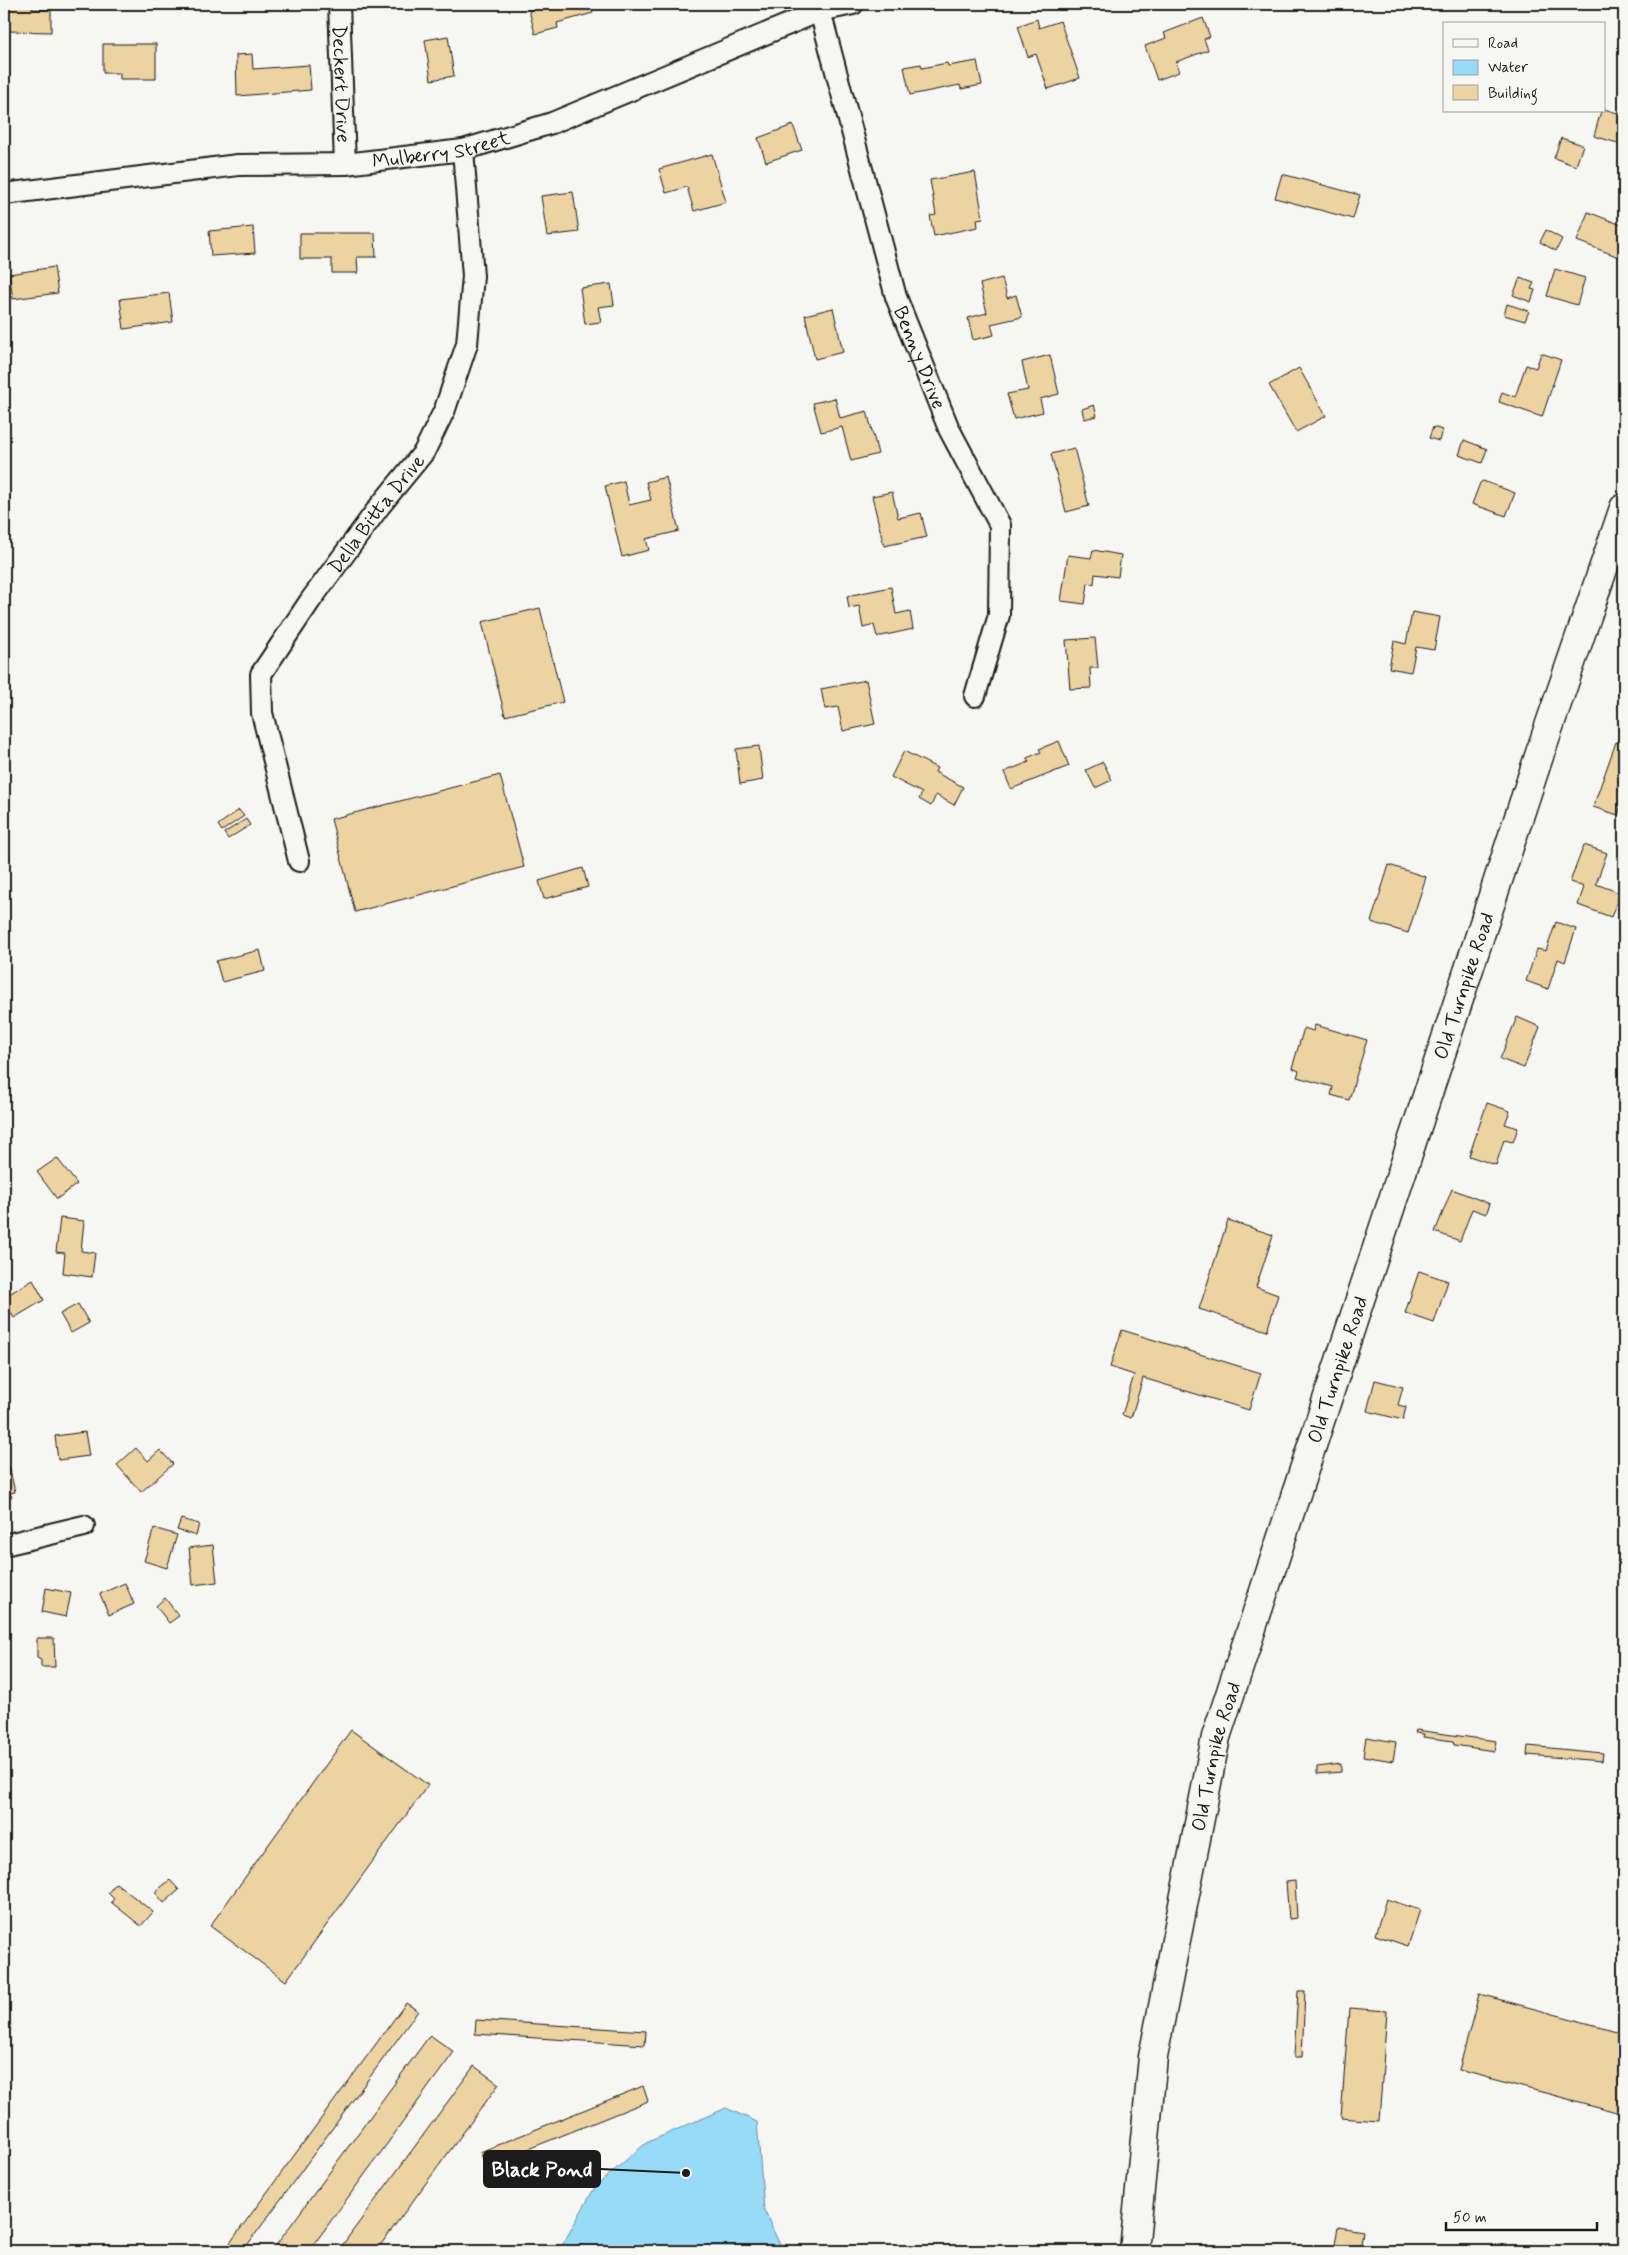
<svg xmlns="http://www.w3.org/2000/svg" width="1628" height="2255" font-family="Mynerve,sans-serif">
<rect width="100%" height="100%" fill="#f6f6f2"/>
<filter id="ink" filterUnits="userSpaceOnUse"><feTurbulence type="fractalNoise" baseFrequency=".02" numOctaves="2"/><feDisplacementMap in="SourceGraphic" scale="10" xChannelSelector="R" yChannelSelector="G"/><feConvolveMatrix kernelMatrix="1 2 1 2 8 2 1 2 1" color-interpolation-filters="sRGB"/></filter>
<g filter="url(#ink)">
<path fill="#97dbf9" stroke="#668fa1" d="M726 2108 757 2122 764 2210 779 2243 796 2251H559L595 2187 646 2143Z"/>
<g fill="#edd2a2" stroke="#1c1c1c">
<path d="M17 4H32V9L51 10V32L8 31V5Z"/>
<path d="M553 4H591L593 13 557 23 558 28 535 34 529 10Z"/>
<path d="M1203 18 1210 37 1204 39 1208 50 1176 62 1179 72 1157 80 1145 46 1166 38 1164 33Z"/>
<path d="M1037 19 1039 28 1060 21 1080 78 1048 89 1036 54 1028 57 1018 26Z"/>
<path d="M448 36 454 76 431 80 425 40Z"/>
<path d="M103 44H156V79H120V73H103Z"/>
<path d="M252 54 253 69 309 65 311 90 237 96 236 55Z"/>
<path d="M977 61 982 85 961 89 960 85 910 95 904 67 921 64 922 68 947 63 948 66Z"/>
<path d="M1604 109 1624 115V145L1594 136 1601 111H1604Z"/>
<path d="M793 125 802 150 766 162 758 138Z"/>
<path d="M1561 138 1583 145 1576 166 1554 158Z"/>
<path d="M712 154 726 202 694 211 687 187 666 193 659 169Z"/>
<path d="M975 172 983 218 977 219 978 227 934 236 930 216 936 215 930 180Z"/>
<path d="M1282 174 1360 195 1353 219 1275 198Z"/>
<path d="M573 192 579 232 547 236 541 196Z"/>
<path d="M1588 212 1624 226V259L1577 241Z"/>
<path d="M253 227 255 253 211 256 209 231Z"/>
<path d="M1546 230 1562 239 1556 251 1540 242Z"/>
<path d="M300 233H375L376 257H357L358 273H332V259H300Z"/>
<path d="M54 267 58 293 13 299 9 274Z"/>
<path d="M1555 269 1585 278 1577 305 1547 296Z"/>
<path d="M1002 278 1007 298 1016 295 1022 317 991 324 994 335 973 340 968 318 987 313 980 284Z"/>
<path d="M1520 278 1534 283 1531 289 1535 290 1531 302 1513 295Z"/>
<path d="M611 284 614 305 598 307 601 322 585 324 580 288Z"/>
<path d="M169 293 173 322 124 329 120 299Z"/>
<path d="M1507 304 1529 311 1525 321 1504 315Z"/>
<path d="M833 308 843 352 815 359 805 315Z"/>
<path d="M1541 353 1561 360 1542 417 1499 402 1502 392 1515 397 1526 365 1536 368Z"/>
<path d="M1050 355 1059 394 1040 399 1043 412 1014 419 1007 394 1028 390 1022 362Z"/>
<path d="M1299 368 1326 416 1296 432 1269 385Z"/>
<path d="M835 398 840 418 867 411 878 454 851 461 842 427 821 432 813 403Z"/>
<path d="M1094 405 1097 416 1084 419 1082 409Z"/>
<path d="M1433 427 1442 430 1439 441 1429 438Z"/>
<path d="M1464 440 1487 449 1482 463 1459 455Z"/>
<path d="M1074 448 1089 506 1066 512 1051 454Z"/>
<path d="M666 477 679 531 646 539 649 550 622 557 605 486 624 481 629 505 651 500 646 482Z"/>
<path d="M1483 481 1515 493 1506 516 1472 504 1480 483Z"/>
<path d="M892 492 898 518 921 513 927 537 884 546 872 496Z"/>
<path d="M1093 550 1121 555 1118 577 1095 574 1094 584 1088 583 1085 604 1061 601 1068 555 1091 558Z"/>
<path d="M891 587 896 614 910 611 913 629 877 637 874 625 863 628 859 606 849 608 847 596Z"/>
<path d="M540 608 563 702 505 716 482 622Z"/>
<path d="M1412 612 1440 617 1434 650 1416 647 1411 672 1389 668 1394 641 1406 644Z"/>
<path d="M1095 638 1098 668H1090L1091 688 1070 689 1066 640Z"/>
<path d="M866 680 875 724 843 731 838 707 825 709 821 689Z"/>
<path d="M1059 741 1069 766 1011 789 1004 772 1029 762 1027 758 1041 752 1039 749Z"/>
<path d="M1616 742 1624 745V796L1618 815 1593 807Z"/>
<path d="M759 746 763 780 740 784 736 749Z"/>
<path d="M904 751 937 768 935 772 963 787 954 805 936 795 931 806 919 799 922 793 891 777Z"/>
<path d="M1103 762 1112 780 1095 788 1086 770Z"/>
<path d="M500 775 524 867 355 912 331 819Z"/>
<path d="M239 810 244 816 222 831 218 825Z"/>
<path d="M246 819 250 825 228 839 224 833Z"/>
<path d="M1584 845 1607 853 1596 884 1620 893 1611 917 1578 905 1584 887 1570 882Z"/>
<path d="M1389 865 1426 877 1408 933 1371 922Z"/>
<path d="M583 868 588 887 544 899 539 881Z"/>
<path d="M1556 922 1576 929 1565 962 1558 959 1548 989 1526 981 1537 949 1546 951Z"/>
<path d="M260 950 265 971 222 982 216 961Z"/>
<path d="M1517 1017 1540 1027 1524 1068 1500 1059Z"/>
<path d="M1315 1025 1367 1040 1349 1100 1331 1095 1333 1087 1297 1077 1299 1071 1292 1068 1304 1028 1313 1031Z"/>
<path d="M1487 1103 1510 1111 1505 1124 1518 1128 1513 1142 1504 1140 1496 1165 1469 1156Z"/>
<path d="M57 1158 77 1184 57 1199 37 1172Z"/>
<path d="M1452 1189 1490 1204 1486 1214 1472 1209 1460 1241 1435 1232Z"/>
<path d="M60 1218 84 1221 81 1251 95 1253 92 1277 63 1273 65 1253 56 1252Z"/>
<path d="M1228 1220 1273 1235 1256 1287 1278 1295 1267 1331 1199 1309Z"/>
<path d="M1419 1271 1448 1281 1434 1323 1405 1313Z"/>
<path d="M33 1280 44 1300 14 1318 4 1301V1297Z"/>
<path d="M78 1304 89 1323 71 1333 60 1314Z"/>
<path d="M1122 1330 1261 1373 1249 1410 1143 1378 1131 1418 1122 1415 1134 1375 1110 1367Z"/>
<path d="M1375 1380 1403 1387 1398 1405 1406 1407 1403 1420 1367 1411Z"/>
<path d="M85 1432 89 1456 58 1460 55 1436Z"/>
<path d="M136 1448 148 1461 160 1450 173 1464 141 1492 117 1465Z"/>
<path d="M9 1466 15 1492 10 1493 12 1497 4 1499V1467Z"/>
<path d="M181 1519 199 1524 196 1536 177 1530Z"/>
<path d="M154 1528 177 1535 167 1568 144 1561Z"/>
<path d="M213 1545 217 1582 193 1585 189 1548Z"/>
<path d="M125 1583 134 1604 109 1615 100 1594Z"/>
<path d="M46 1588 71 1593 66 1617 42 1612Z"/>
<path d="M165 1598 179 1616 169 1623 156 1606Z"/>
<path d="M4 1600 9 1624 4 1625Z"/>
<path d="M37 1638H54L55 1667H41V1660L37 1658Z"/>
<path d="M351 1730 428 1785 286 1981 210 1926Z"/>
<path d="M1416 1730 1496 1741 1494 1751 1454 1745 1453 1741 1423 1737 1424 1734 1415 1733Z"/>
<path d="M1366 1737 1396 1742 1393 1761 1363 1756Z"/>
<path d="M1528 1746 1603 1753 1602 1761 1527 1755Z"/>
<path d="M1341 1764V1772L1317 1774V1767Z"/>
<path d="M170 1880 179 1890 164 1903 155 1892Z"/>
<path d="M1295 1881 1297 1918 1289 1919 1286 1882Z"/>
<path d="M116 1883 153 1912 141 1926 111 1902 114 1899 108 1893Z"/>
<path d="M1386 1899 1420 1910 1408 1946 1375 1935Z"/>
<path d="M1298 1991H1305L1302 2057H1294Z"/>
<path d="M1479 1994 1624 2033V2114L1459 2070Z"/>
<path d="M406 2003 418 2011 243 2251H224Z"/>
<path d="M1349 2008 1387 2011 1379 2121 1341 2118Z"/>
<path d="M476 2020 646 2031 645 2045 475 2034Z"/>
<path d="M430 2035 454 2052 309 2251H272Z"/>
<path d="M474 2066 499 2084 376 2251H338Z"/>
<path d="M643 2086 648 2101 486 2166 480 2152Z"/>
<path d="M1338 2227 1363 2231 1360 2251H1334Z"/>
</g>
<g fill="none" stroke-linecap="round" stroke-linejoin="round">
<defs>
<g id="minor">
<path id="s1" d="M339 4 345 164"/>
<path id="s2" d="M820 11 896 297 949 429 1000 525 999 615 975 696"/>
<path id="s3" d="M4 194 238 165 345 164 463 150 552 123 820 11 853 4"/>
<path id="s4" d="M299 861 262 713 261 674 310 601 379 507 424 452 445 409 467 344 473 276 463 150"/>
<path d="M4 1545 84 1526"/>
</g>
<g id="secondary">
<path id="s5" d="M1134 2251 1153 2057 1216 1737 1540 753 1624 508"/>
</g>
</defs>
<use href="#minor" stroke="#1c1c1c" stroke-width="24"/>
<use href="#secondary" stroke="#1c1c1c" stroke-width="31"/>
<use href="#minor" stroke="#f6f6f2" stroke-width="20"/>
<use href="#secondary" stroke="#f6f6f2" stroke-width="28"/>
</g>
</g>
<g text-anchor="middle" stroke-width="4.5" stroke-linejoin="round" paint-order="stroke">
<g font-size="20" fill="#1c1c1c" stroke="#f6f6f2">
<text dy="7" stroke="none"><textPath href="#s1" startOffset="80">Deckert Drive</textPath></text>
<text dy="7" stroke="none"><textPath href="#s3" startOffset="440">Mulberry Street</textPath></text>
<text dy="7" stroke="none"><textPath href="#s2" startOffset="361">Benny Drive</textPath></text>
<text dy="7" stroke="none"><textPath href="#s4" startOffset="389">Della Bitta Drive</textPath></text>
<text dy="7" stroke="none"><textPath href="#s5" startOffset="1312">Old Turnpike Road</textPath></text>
<text dy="7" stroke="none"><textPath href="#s5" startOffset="908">Old Turnpike Road</textPath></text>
<text dy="7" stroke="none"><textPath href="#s5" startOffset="502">Old Turnpike Road</textPath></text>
</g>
</g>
<path fill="none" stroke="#1c1c1c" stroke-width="2" d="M686 2173L600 2169"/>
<circle fill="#1c1c1c" stroke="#f6f6f2" stroke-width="2" cx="686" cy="2173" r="5"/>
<rect fill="#1c1c1c" stroke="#1c1c1c" stroke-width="2" x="484" y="2151" width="116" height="36" rx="5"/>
<g font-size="21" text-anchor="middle" font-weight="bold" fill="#fff">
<text x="542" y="2176">Black Pond</text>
</g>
<rect width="1628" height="2255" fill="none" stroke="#f6f6f2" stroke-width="20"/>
<rect x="10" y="10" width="1608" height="2235" fill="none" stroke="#1c1c1c" stroke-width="2" filter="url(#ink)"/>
<rect x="1443" y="22" width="162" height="90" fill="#f6f6f2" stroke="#9f9f9c"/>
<rect x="1453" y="39" width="25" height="8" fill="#f6f6f2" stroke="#9f9f9c"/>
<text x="1488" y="48" font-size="15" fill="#1c1c1c">Road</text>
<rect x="1453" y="60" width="25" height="15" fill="#97dbf9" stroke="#9f9f9c"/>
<text x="1488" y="72" font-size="15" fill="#1c1c1c">Water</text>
<rect x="1453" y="85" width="25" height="15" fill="#edd2a2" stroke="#9f9f9c"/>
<text x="1488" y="98" font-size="15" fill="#1c1c1c">Building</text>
<path d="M1446 2222v8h151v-8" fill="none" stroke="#1c1c1c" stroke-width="2.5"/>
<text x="1453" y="2222" font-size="15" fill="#1c1c1c" stroke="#f6f6f2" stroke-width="4" paint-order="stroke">50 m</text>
</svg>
